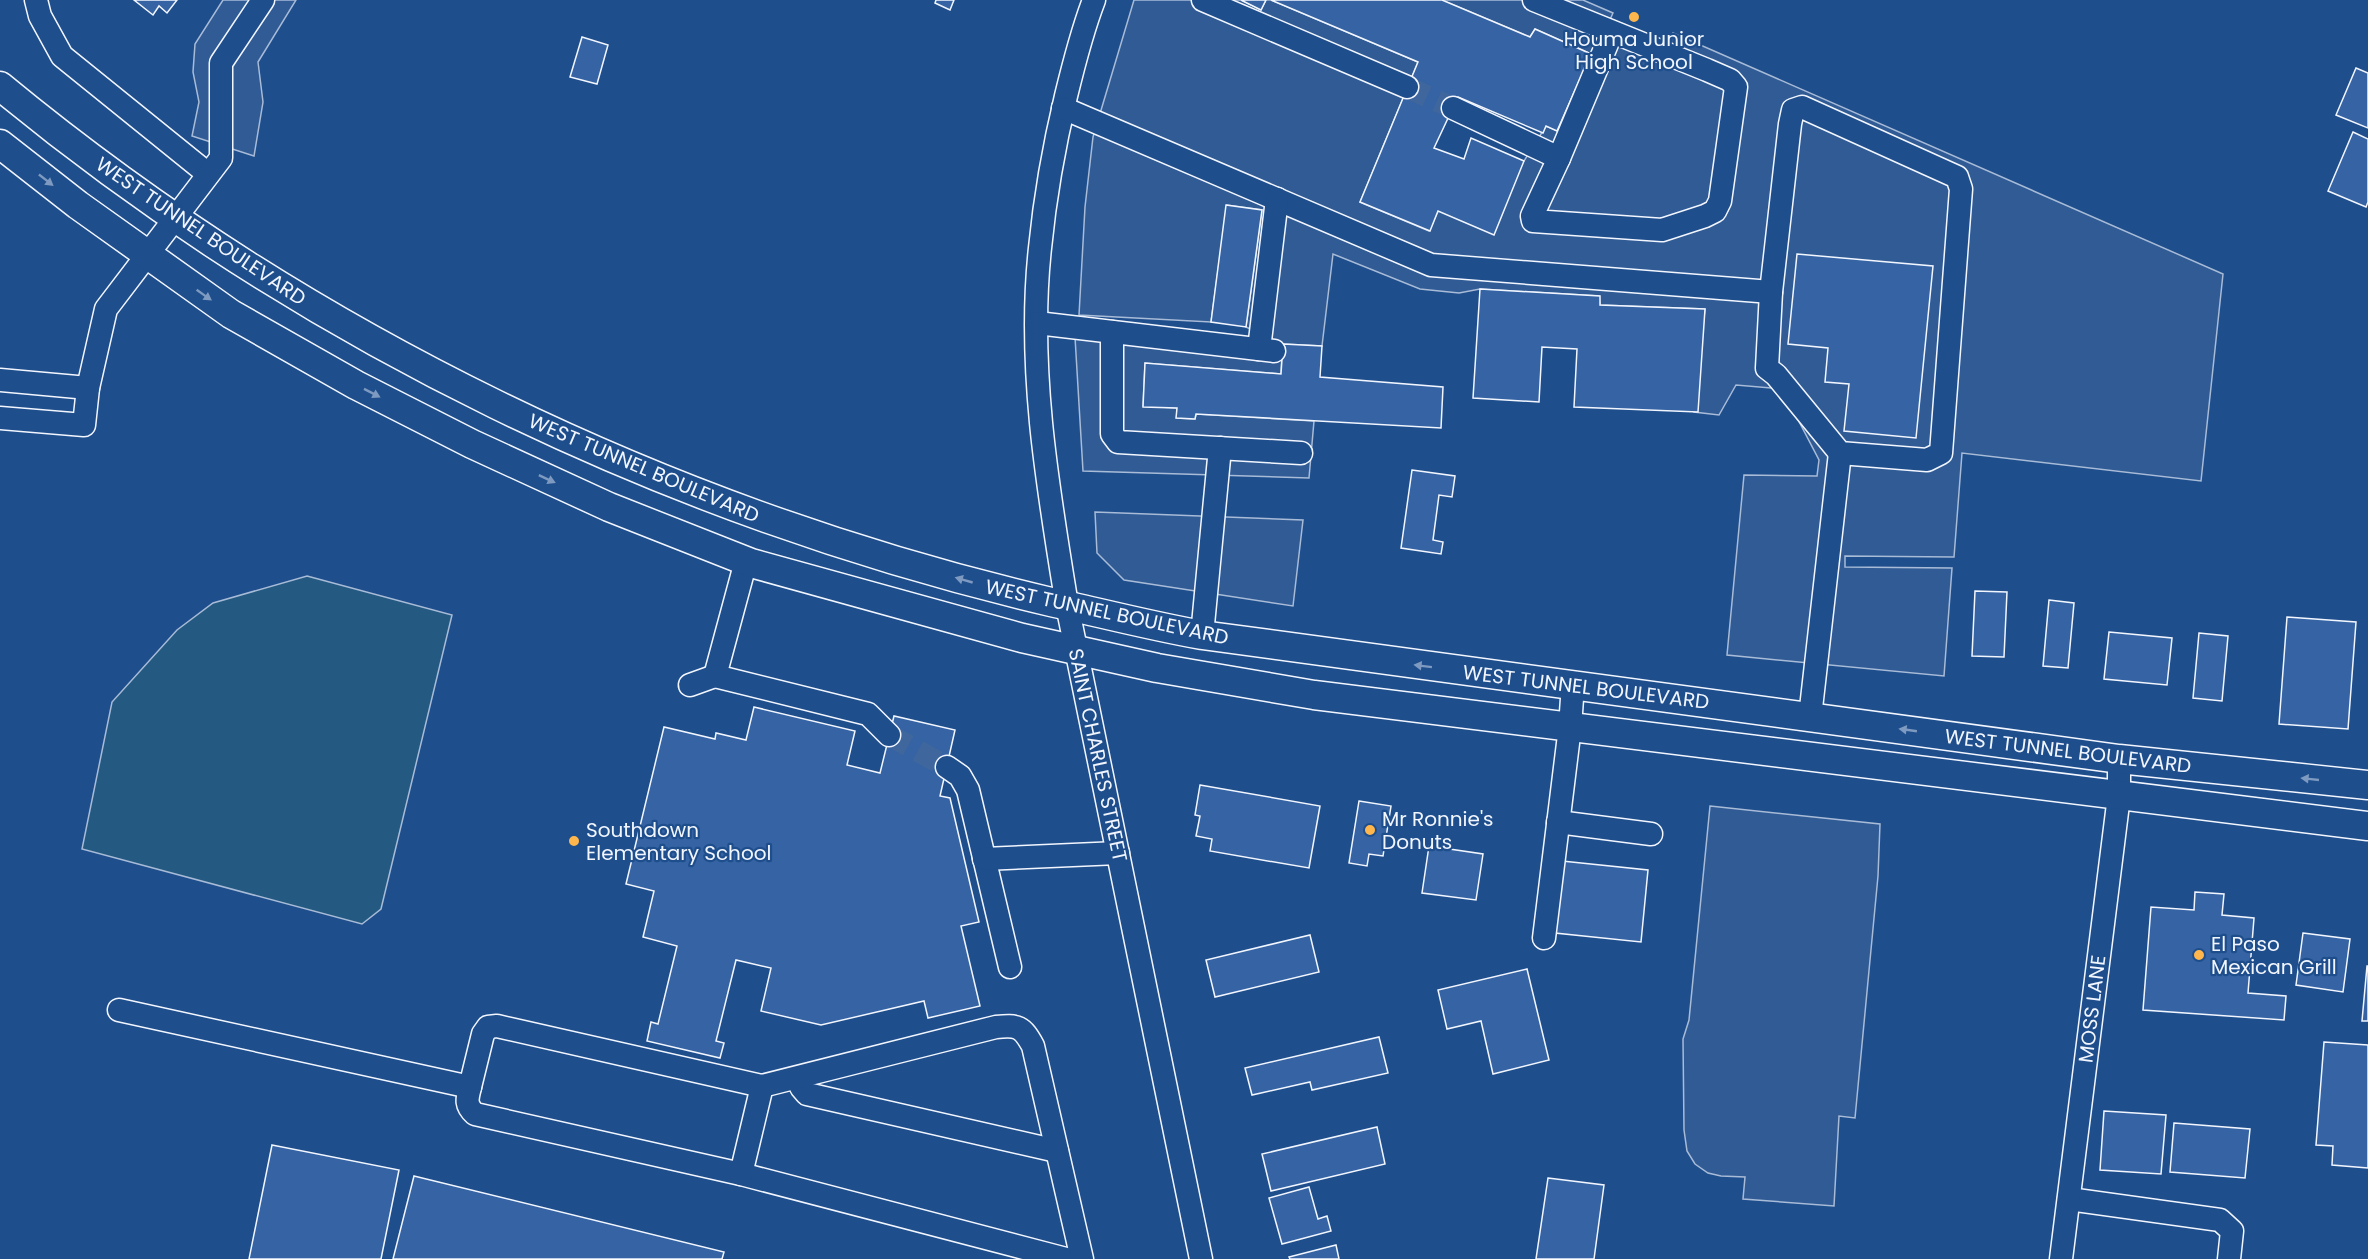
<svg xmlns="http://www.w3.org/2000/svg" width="2368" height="1259" font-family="Poppins,sans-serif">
<rect width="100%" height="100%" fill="#1f4e8c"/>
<path fill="#245a82" stroke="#a8bbd7" stroke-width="1.5" d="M307 576 452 615 381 909 362 924 82 849 112 702 177 630 213 603Z"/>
<g fill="#305b95" stroke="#a8bbd7" stroke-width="1.5">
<path d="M223 0H296L258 62 263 102 254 156 192 136 199 102 193 72 195 44Z"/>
<path d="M1134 0H1241L1261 10 1266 0H1271L1418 62 1360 202 1429 231 1438 211 1524 161 1546 126 1558 131 1591 54 1535 29 1530 37 1442 0H1583L1613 13 1608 24 1666 50 1673 33 2223 274 2201 481 1962 453 1954 557 1845 556V567L1952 568 1944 676 1727 655 1744 475 1817 476 1819 460 1782 389 1736 385 1719 415 1694 412 1705 309 1600 305 1599 296 1480 289 1459 293 1420 289 1333 254 1322 346 1283 344 1246 327 1262 210 1227 205 1211 322 1079 315 1085 207 1093 137Z"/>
<path d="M1075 337 1282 353 1281 374 1145 363 1143 406 1177 408V418L1195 419 1196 414 1314 421 1309 478 1083 471Z"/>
<path d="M1095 512 1303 520 1293 606 1124 580 1097 553Z"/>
<path d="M1710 806 1880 824 1878 876 1855 1118 1839 1116 1834 1206 1743 1199 1745 1177 1721 1176 1708 1173 1695 1164 1687 1151 1684 1130 1683 1039 1689 1020Z"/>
</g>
<g fill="#3563a3" stroke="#f2f6ff" stroke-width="1.5">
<path d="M134 0H177L167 13 159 6 153 15Z"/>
<path d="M936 0H954L950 10 935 3Z"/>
<path d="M1241 0H1266L1261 10Z"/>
<path d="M1271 0H1442L1530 37 1535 29 1591 54 1557 131 1546 126 1543 133 1458 97 1434 148 1464 159 1471 138 1524 161 1494 235 1438 211 1430 231 1360 202 1418 62Z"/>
<path d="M582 37 608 45 597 84 570 77Z"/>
<path d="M2356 68 2368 73V128L2336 115Z"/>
<path d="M2353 132 2368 139V202L2366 207 2328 191Z"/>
<path d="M1226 205 1262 210 1246 327 1211 322Z"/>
<path d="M1797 254 1933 266 1916 438 1844 431 1849 384 1825 382 1828 348 1788 344Z"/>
<path d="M1480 289 1600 296V305L1705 309 1698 412 1574 407 1577 349 1542 347 1539 402 1473 398Z"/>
<path d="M1283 344 1322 346 1320 377 1443 387 1441 428 1196 414 1195 419 1176 418 1177 408 1143 407 1145 363 1281 374Z"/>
<path d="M1412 470 1455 476 1452 497 1439 495 1433 540 1443 542 1441 554 1401 548Z"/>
<path d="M1975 591 2007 592 2004 657 1972 656Z"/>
<path d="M2049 600 2074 603 2068 668 2043 666Z"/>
<path d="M2287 617 2356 622 2348 729 2279 724Z"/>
<path d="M2109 632 2172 638 2167 685 2104 679Z"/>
<path d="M2199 633 2228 636 2222 701 2193 698Z"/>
<path d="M754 707 855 731 847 765 880 773 894 716 955 730 940 796 950 798 979 922 961 926 980 1006 928 1018 924 1001 821 1025 761 1011 771 968 736 960 716 1041 724 1043 720 1058 647 1041 651 1022 658 1024 677 946 643 937 654 891 626 884 664 727 715 739 716 733 746 740Z"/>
<path d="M1200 785 1320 806 1309 868 1210 851 1212 839 1196 836 1200 816 1195 815Z"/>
<path d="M1359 801 1391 806 1383 856 1369 854 1367 866 1349 863Z"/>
<path d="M1429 846 1483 854 1476 900 1422 893Z"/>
<path d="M1562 861 1648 870 1641 942 1555 933Z"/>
<path d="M2195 892 2224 894 2222 915 2254 918 2248 993 2286 996 2284 1020 2143 1010 2151 907 2194 910Z"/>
<path d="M2303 933 2350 939 2343 992 2296 985Z"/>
<path d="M1310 935 1319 972 1215 997 1206 960Z"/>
<path d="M2367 966H2368V1021H2362Z"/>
<path d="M1527 969 1549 1060 1493 1074 1481 1021 1447 1029 1438 990Z"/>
<path d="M1379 1037 1388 1073 1312 1090 1310 1082 1252 1095 1245 1068Z"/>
<path d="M2324 1042 2368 1045V1168L2332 1165 2333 1146 2316 1145Z"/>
<path d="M2104 1111 2166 1115 2161 1174 2100 1170Z"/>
<path d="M2174 1123 2250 1129 2245 1178 2170 1172Z"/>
<path d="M1377 1127 1385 1164 1271 1191 1262 1154Z"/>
<path d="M272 1145 399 1170 381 1259H249Z"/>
<path d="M414 1176 724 1252 722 1259H393Z"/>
<path d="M1548 1178 1604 1185 1594 1259H1536Z"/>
<path d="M1309 1187 1318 1219 1327 1216 1331 1231 1282 1244 1269 1198Z"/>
<path d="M1336 1245 1339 1259H1290L1289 1257Z"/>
</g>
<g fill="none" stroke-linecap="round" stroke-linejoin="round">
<g stroke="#3f679d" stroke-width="22" stroke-dasharray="22 11" stroke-linecap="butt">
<path d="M1407 87 1453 108"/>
<path d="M889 735 947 767"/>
</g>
<defs>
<g id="minor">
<path d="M36 0 40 16 62 56 208 174"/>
<path d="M1094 0C1082 31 1074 63 1066 96 1054 146 1045 197 1040 248 1027 367 1048 489 1067 605L1201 1259"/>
<path d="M1203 0 1407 87"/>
<path d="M1534 0 1707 70 1730 80 1736 87 1720 201 1715 211 1705 216 1662 230 1533 221 1532 216 1559 158 1612 32"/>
<path d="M1802 107 1957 177 1961 189 1941 453 1927 460 1840 453 1776 375 1767 368 1771 292 1790 124 1793 110Z"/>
<path d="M1063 108 1431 265 1771 292"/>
<path d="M1453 108 1559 158"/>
<path d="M1037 323 1274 351"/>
<path d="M1112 332V434L1118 442 1301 453"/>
<path d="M1259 349 1277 199"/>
<path d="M0 380 88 388"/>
<path d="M0 418 84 425 88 388 106 309 221 158V63L263 0"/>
<path d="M746 561 715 676 868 714 889 735"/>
<path d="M1202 635 1220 448"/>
<path d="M690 685 715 676"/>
<path d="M1810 717 1840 453"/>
<path d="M947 767 960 776 968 790 1010 967"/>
<path d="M1558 822 1651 834"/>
<path d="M984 859 1118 853"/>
<path d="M1544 938 1570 727 1573 684"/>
<path d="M119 1010 470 1087C467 1099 465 1105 475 1114L741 1174 1066 1259"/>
<path d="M801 1077V1087L807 1094 1057 1151"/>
<path d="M470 1087 483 1034 488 1027 497 1026 762 1086"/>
<path d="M741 1174 762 1086 996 1027C1018 1025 1022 1026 1033 1046L1082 1259"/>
<path d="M2069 1199 2220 1220 2232 1231 2229 1259"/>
<path d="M2061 1259 2119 796V759"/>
</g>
<g id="major">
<path d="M0 86C304 337 668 512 1051 602 1101 613 1151 626 1202 635L2119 759 2368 785"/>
<path d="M0 144 78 205 231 314 356 385 472 444 609 507 751 563 1022 638 1157 668 1314 695 2368 826"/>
</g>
</defs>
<use href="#minor" stroke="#f2f6ff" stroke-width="25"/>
<use href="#major" stroke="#f2f6ff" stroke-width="31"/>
<use href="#minor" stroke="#1f4e8c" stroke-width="22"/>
<use href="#major" stroke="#1f4e8c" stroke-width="28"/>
</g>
<defs><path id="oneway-solid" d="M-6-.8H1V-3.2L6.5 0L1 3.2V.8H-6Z" transform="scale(1.5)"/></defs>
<g fill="#7e9ac0">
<use href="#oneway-solid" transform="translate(46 180) rotate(38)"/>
<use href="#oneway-solid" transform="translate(204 295) rotate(35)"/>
<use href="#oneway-solid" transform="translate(372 393) rotate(27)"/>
<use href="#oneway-solid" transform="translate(547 479) rotate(25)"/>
<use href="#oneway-solid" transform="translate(964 580) rotate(-164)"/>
<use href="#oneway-solid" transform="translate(1423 666) rotate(-173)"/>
<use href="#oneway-solid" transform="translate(1908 730) rotate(-172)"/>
<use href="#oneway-solid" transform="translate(2310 779) rotate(-174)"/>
</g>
<g fill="#ffb74d" stroke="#1f4e8c" stroke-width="2">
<circle cx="1634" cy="17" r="6"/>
<circle cx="1370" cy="830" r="6"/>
<circle cx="574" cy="841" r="6"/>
<circle cx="2199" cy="955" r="6"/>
</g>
<g text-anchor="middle" stroke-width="4.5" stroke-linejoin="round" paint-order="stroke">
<g font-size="20" fill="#f2f6ff" stroke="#1f4e8c" text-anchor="start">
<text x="1634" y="46" text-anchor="middle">Houma Junior<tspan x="1634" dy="23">High School</tspan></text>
<text x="1382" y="826">Mr Ronnie's<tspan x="1382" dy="23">Donuts</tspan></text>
<text x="586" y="837">Southdown<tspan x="586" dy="23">Elementary School</tspan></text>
<text x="2211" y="951">El Paso<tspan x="2211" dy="23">Mexican Grill</tspan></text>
</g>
<g font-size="20" fill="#f2f6ff" stroke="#1f4e8c">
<text transform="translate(201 231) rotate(34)" y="7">WEST TUNNEL BOULEVARD</text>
<text transform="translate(644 468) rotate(23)" y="7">WEST TUNNEL BOULEVARD</text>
<text transform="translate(1107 612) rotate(12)" y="7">WEST TUNNEL BOULEVARD</text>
<text transform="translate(1586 687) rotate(7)" y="7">WEST TUNNEL BOULEVARD</text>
<text transform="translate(2068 751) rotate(7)" y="7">WEST TUNNEL BOULEVARD</text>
<text transform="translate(1098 755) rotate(78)" y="7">SAINT CHARLES STREET</text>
<text transform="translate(2092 1009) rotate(-83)" y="7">MOSS LANE</text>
</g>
</g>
</svg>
